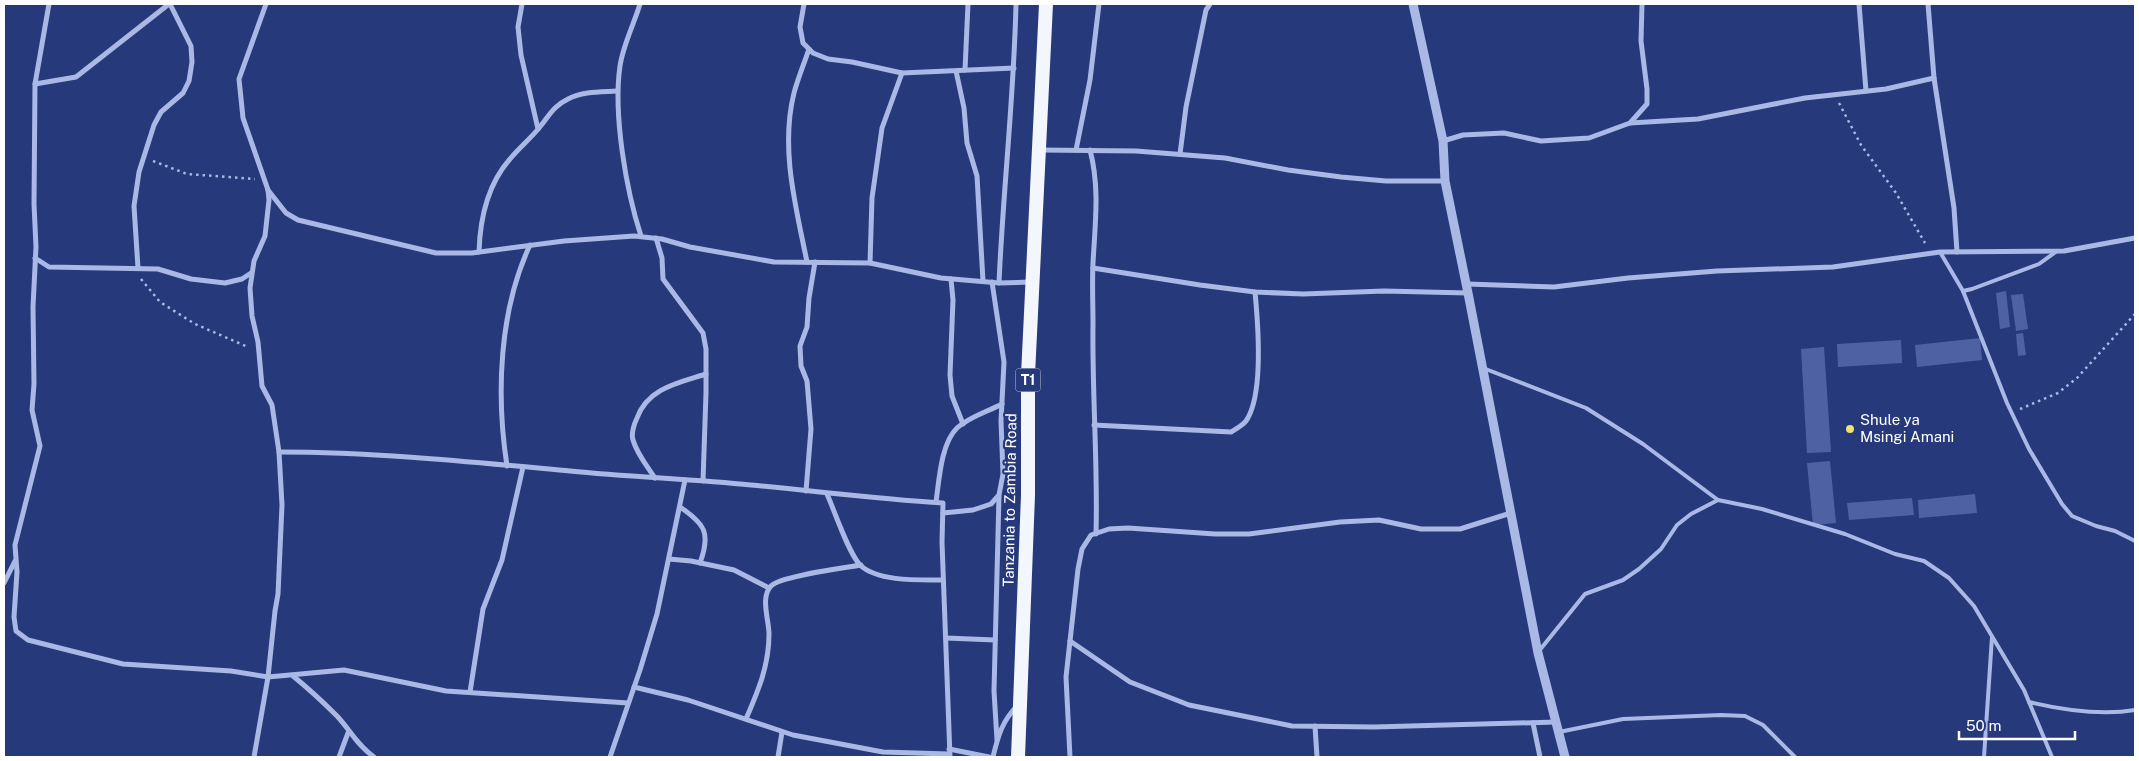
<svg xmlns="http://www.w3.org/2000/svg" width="2139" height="761" font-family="'Public Sans',sans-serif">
<rect width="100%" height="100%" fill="#26397b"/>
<g fill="#4e62a3">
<path d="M2006 291 2010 327 2000 329 1996 293Z"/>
<path d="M2023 294 2028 329 2016 331 2011 295Z"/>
<path d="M2023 333 2026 355 2018 356 2016 334Z"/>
<path d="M1980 338 1982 360 1917 367 1915 345Z"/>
<path d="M1901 340 1902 363 1838 367 1837 344Z"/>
<path d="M1824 347 1831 452 1807 453 1801 349Z"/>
<path d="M1830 461 1836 523 1813 525 1807 463Z"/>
<path d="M1975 494 1977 513 1919 518 1918 500Z"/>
<path d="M1912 498 1914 515 1849 520 1847 503Z"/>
</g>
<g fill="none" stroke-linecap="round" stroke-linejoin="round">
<g stroke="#a9b8e4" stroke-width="2.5" stroke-dasharray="2.5 4" stroke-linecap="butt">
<path d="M1839 103 1861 145 1896 193 1925 243"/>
<path d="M153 161 187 174 255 179"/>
<path d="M141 279 160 302 195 324 248 347"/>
<path d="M2020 409 2058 393 2077 378 2135 314"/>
</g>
<g stroke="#a9b8e4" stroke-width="4">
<path d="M1940 252 1963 291 2007 403 2029 449 2062 504 2072 516 2096 526 2115 531 2135 541"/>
<path d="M1963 291 1972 289 2039 264 2057 251"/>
<path d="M1483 368 1586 408 1643 444 1718 500 1762 509 1845 534 1895 554 1924 561 1949 578 1974 606 2024 690 2052 757"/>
<path d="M1539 651 1585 594 1623 580 1639 569 1661 549 1677 525 1691 514 1718 500"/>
<path d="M2029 702C2063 710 2100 716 2135 710"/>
<path d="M1559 732 1623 719 1721 715 1745 716 1763 725 1795 757"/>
<path d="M1984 757 1992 637"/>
</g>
<g stroke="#a9b8e4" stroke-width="5">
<path d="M49 4 35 84 34 204 36 247 33 307 34 384 32 410 40 446 15 545 17 572 14 617 16 631 28 640 123 664 231 671 268 677 344 670 446 691 628 703"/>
<path d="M522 4 518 27 521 55 538 129"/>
<path d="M640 4C634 24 623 45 620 66 613 114 626 190 641 236"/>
<path d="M804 4 800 27 803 43 813 53 828 59 852 62 902 73 1014 68"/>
<path d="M1859 4 1866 91"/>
<path d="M1928 4 1934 78 1954 208 1957 252"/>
<path d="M965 70 968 4"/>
<path d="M956 71 964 108 967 143 977 176 983 281"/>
<path d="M35 84 76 77 169 4"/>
<path d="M1630 123 1698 119 1805 98 1886 89 1934 78"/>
<path d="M1443 141 1463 135 1504 133 1541 141 1589 138 1630 123 1647 104V89L1641 41 1642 4"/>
<path d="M1040 150 1136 151 1225 158 1288 170 1341 177 1386 181H1445"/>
<path d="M1076 150 1090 80 1099 4"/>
<path d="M1090 150C1100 187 1095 225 1093 263 1092 284 1093 304 1093 324 1092 394 1098 464 1096 534"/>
<path d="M1180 154 1186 107 1206 10 1210 4"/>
<path d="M268 190 286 213 298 220 436 253H472L564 241 634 236 662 239 690 247 774 262 870 263 941 278 999 283 1032 282"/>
<path d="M656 238 662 258 663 279 703 333 706 349V393L703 481"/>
<path d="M479 252C480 219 488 184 510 159 519 148 530 139 539 128 550 115 552 107 568 99 583 91 601 92 617 91"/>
<path d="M35 258 49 267 158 269 191 279 225 283 242 279 251 273"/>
<path d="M807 262C796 207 780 149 794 93 798 78 804 64 809 49"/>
<path d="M870 263 872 198 882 128 902 73"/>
<path d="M138 268 134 206 139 172 154 125 161 112 183 93 189 81 192 62 191 46 170 4"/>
<path d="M1093 268 1200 285 1255 292 1303 294 1384 291 1468 293"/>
<path d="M951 279 953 300 950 375 952 396 963 424"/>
<path d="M999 283C1003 190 1014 97 1016 4"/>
<path d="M1467 284 1554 287 1628 278 1717 271 1833 267 1940 252 2064 251 2135 238"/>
<path d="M1094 425 1231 432C1236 429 1243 425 1246 421 1264 395 1258 323 1255 292"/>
<path d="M279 452C376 452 473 462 570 471 630 477 690 479 751 485 815 491 878 499 943 503L942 542 950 757"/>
<path d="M507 466C496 395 499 311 530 245"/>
<path d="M655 478C647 466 637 454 633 440 631 434 634 424 637 418 648 388 678 383 706 374"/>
<path d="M806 491 811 429 807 381 801 366 800 346 807 327 809 298 815 262"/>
<path d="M827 494C835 512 848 552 860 565 878 582 920 580 943 580"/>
<path d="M936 502C939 481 941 443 957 428 969 417 987 412 1002 404"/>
<path d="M680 507C705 524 711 533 700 563"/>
<path d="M943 513 973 510 991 504 999 495 1003 474 1001 421 1004 362 992 282"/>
<path d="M669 559 691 561 734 570 769 588"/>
<path d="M4 583 15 561"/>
<path d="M946 638 995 640"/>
<path d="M1070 641 1130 682 1189 705 1292 726 1374 727 1556 722"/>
<path d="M293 676C309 689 323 702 337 716 351 731 356 744 374 757"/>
<path d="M634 687 688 700 793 735 883 752 949 754"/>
<path d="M470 692 483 609 502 560 523 467"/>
<path d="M746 719C758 691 769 666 769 634 769 620 760 597 771 586 780 576 845 568 861 565"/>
<path d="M1533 723 1540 757"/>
<path d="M1315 726 1317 757"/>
<path d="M997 740 994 691 999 496"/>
<path d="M949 749 989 757"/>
<path d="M254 757 268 677 275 611 278 594 282 505 279 452 272 405 262 386 258 342 252 316 250 288 254 261 265 236 269 200 268 190 243 118 239 79 266 4"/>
<path d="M339 757 348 733"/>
<path d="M610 757 640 670 657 614 685 480"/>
<path d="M778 757 782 732"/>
<path d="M993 757C998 736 1002 721 1018 705"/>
<path d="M1070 757 1066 677 1078 569 1082 549 1091 535 1109 529 1128 528 1215 534H1249L1340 522 1379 520 1421 529H1460L1511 513"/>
</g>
<path stroke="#a9b8e4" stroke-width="9" d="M1413 4 1443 141 1445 181 1468 293 1538 653 1565 757"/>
<path stroke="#f4f6fe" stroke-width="14" d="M1018 757 1028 495V375L1046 4"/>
</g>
<circle fill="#ede36e" stroke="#26397b" stroke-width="2" cx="1850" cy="429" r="5"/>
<g text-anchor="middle" stroke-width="4.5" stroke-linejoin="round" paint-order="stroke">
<rect fill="#26397b" stroke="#bec4d7" stroke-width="1" x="1015.5" y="368.5" width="25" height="23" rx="4"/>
<g font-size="14" font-weight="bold" fill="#fff">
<text x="1028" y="385">T1</text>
</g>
<g font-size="15" fill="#fff" stroke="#26397b" text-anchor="start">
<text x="1860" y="425">Shule ya<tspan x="1860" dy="17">Msingi Amani</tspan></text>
</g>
<g font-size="15" fill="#fff" stroke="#26397b">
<text transform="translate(1010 500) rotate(-89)" y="5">Tanzania to Zambia Road</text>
</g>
</g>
<rect width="2139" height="761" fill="none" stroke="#ffffff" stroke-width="10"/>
<path d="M1959 731v8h116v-8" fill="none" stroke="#ffffff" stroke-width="2.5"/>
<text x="1966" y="731" font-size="15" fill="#ffffff" stroke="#26397b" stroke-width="4" paint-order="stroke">50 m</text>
</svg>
